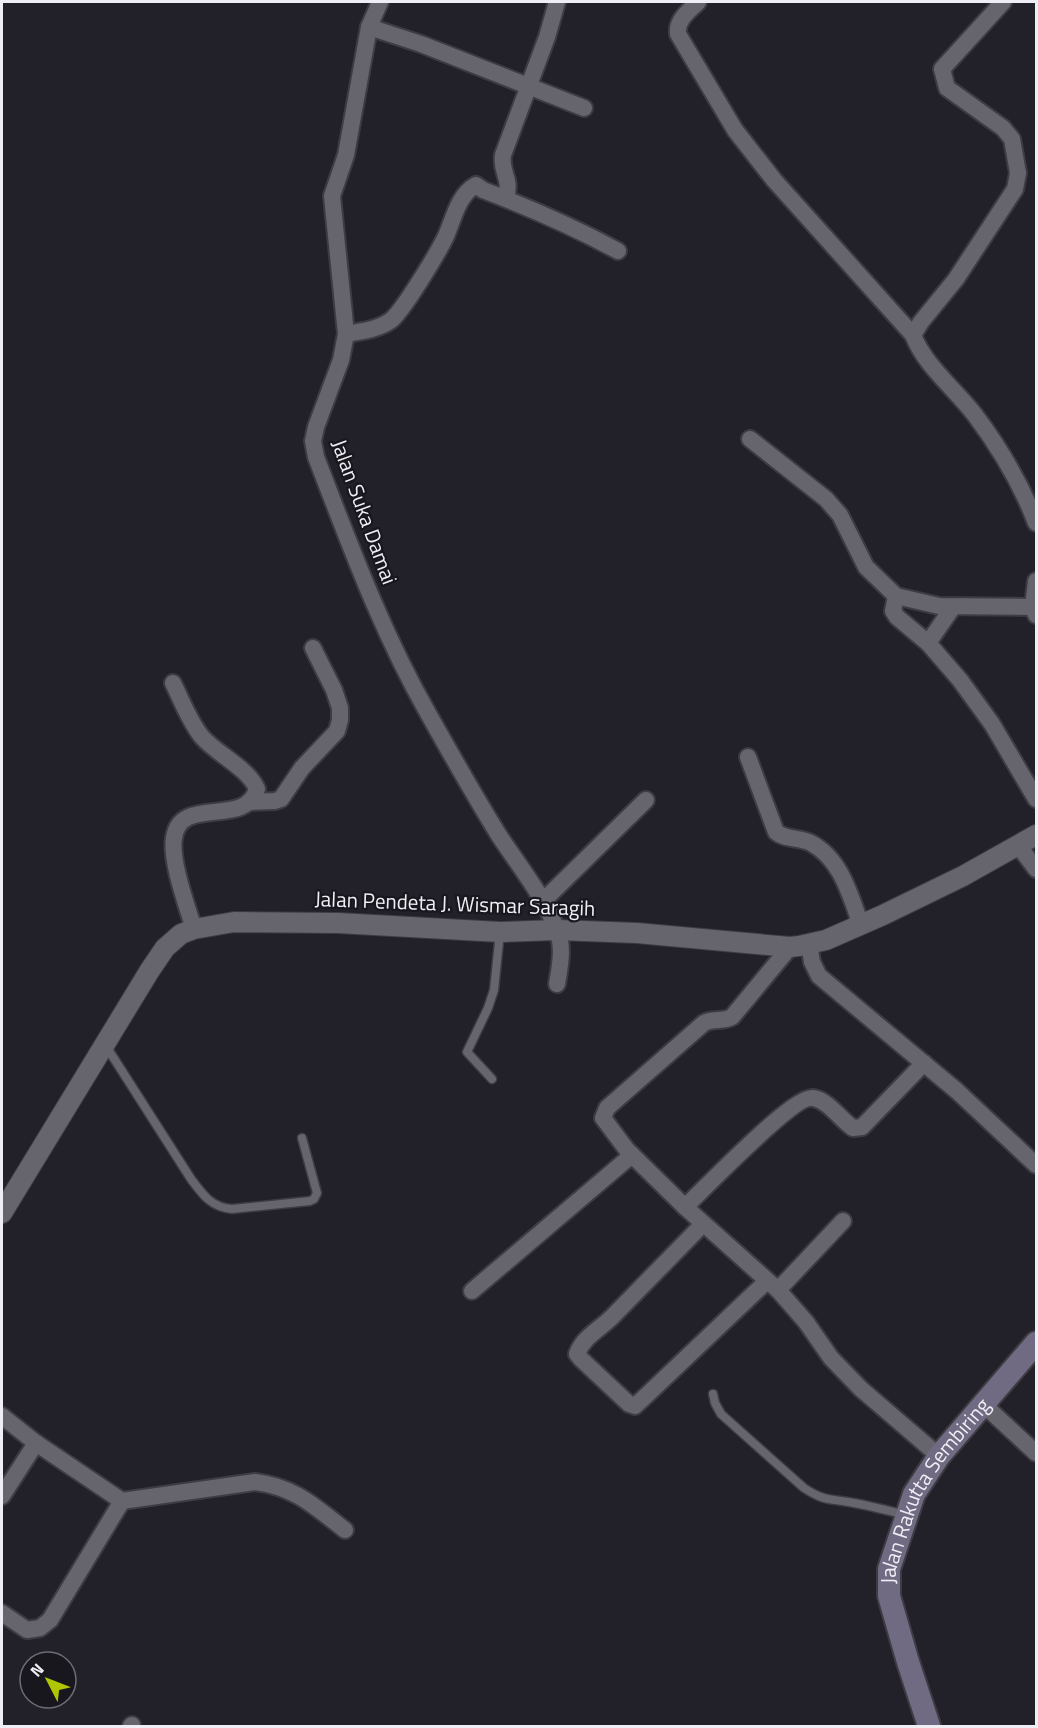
<svg xmlns="http://www.w3.org/2000/svg" width="1038" height="1728" font-family="'Titillium Web',sans-serif">
<rect width="100%" height="100%" fill="#222028"/>
<g fill="none" stroke-linecap="round" stroke-linejoin="round">
<defs>
<g id="service">
<path d="M106 1046 191 1179C203 1195 211 1207 232 1209L310 1201 314 1199 317 1193 302 1138"/>
<path d="M492 1079 467 1052 488 1008 494 990 500 932"/>
<path d="M713 1394 715 1403 721 1414 804 1488C827 1503 831 1498 854 1503 871 1506 889 1511 906 1515"/>
</g>
<g id="minor">
<path d="M380 2 369 27 346 155 332 196 346 334 341 360 316 427 313 441 316 457C350 545 382 633 429 715 452 756 475 797 500 837 520 867 544 897 557 930 564 947 560 966 557 984"/>
<path d="M698 2C689 11 676 20 678 34L735 130 774 180 913 335C925 366 955 389 975 415 999 447 1022 486 1036 523"/>
<path d="M369 27 421 44 584 108"/>
<path d="M506 198C512 177 500 173 503 155L547 37 557 2"/>
<path d="M346 334C361 331 377 330 390 321 402 313 439 251 446 236 454 218 458 195 476 185L483 190C530 208 574 227 618 251"/>
<path d="M913 335 921 322 956 279 1015 189 1018 173 1012 139 1003 128 947 88 942 69 1003 2"/>
<path d="M750 439 826 499 840 515 866 567 896 596 939 606 1033 607"/>
<path d="M896 596 893 611 897 617 928 643 960 680 992 724 1036 799"/>
<path d="M1036 615 1033 607 1036 581"/>
<path d="M928 643 953 607"/>
<path d="M173 683C182 701 189 721 202 737 218 755 248 768 257 789 245 829 180 794 174 838 170 860 187 906 194 929"/>
<path d="M748 757 776 832C785 840 800 837 811 843 841 859 850 895 861 925"/>
<path d="M249 802 275 801 281 799 302 768 337 731 340 720V708L334 690 313 648"/>
<path d="M1018 845 1036 869"/>
<path d="M542 902 646 800"/>
<path d="M809 944 812 962 819 976 957 1091 1036 1165"/>
<path d="M790 947 732 1017C723 1022 713 1018 704 1023L607 1108 603 1118 627 1150 685 1207 778 1290 806 1322 831 1358 861 1389 939 1456"/>
<path d="M685 1207C704 1189 794 1095 813 1098 828 1100 841 1120 853 1128L862 1127 924 1063"/>
<path d="M703 1224C673 1255 642 1286 612 1317 600 1329 583 1337 577 1354L581 1359 629 1404 635 1406 650 1392 767 1281"/>
<path d="M778 1290 843 1221"/>
<path d="M472 1291 632 1155"/>
<path d="M984 1405 1036 1453"/>
<path d="M2 1416 36 1443 122 1501 50 1620 40 1628 27 1630 2 1613"/>
<path d="M2 1496 36 1443"/>
<path d="M122 1501 255 1482C295 1487 314 1506 345 1530"/>
<path d="M131 1726 132 1725"/>
</g>
<path id="tertiary" d="M2 1213 150 970 165 948 181 934 194 929 234 922 338 923 500 932 557 930 637 933 790 947 799 946 826 940 883 915 963 876 1036 835"/>
<g id="secondary">
<path id="s1" d="M929 1726 908 1662 889 1596V1569L914 1494 939 1456 1036 1343"/>
</g>
</defs>
<use href="#service" stroke="#3d3c42" stroke-width="11"/>
<use href="#minor" stroke="#3d3c42" stroke-width="20"/>
<use href="#tertiary" stroke="#3d3c42" stroke-width="22"/>
<use href="#secondary" stroke="#3d3c42" stroke-width="26"/>
<use href="#service" stroke="#66646d" stroke-width="8"/>
<use href="#minor" stroke="#66646d" stroke-width="16"/>
<use href="#tertiary" stroke="#66646d" stroke-width="20"/>
<use href="#secondary" stroke="#706a83" stroke-width="22"/>
</g>
<g text-anchor="middle" stroke-width="4.5" stroke-linejoin="round" paint-order="stroke">
<g font-size="21" fill="#efeef4" stroke="#19171e">
<text transform="translate(364 512) rotate(70)" y="7">Jalan Suka Damai</text>
<text transform="translate(455 904) rotate(2)" y="7">Jalan Pendeta J. Wismar Saragih</text>
<text dy="7" stroke="none"><textPath href="#s1" startOffset="254">Jalan Rakutta Sembiring</textPath></text>
</g>
</g>
<rect width="1038" height="1728" fill="none" stroke="#efeef4" stroke-width="6"/>
<g transform="translate(48 1680) rotate(312)"><circle r="28" fill="#19171e" stroke="#6f6d74" stroke-width="1.5"/>
<path d="M0-4.5L10 22L0 15L-10 22Z" fill="#b0c503"/>
<text y="-9" font-size="16" font-weight="bold" text-anchor="middle" fill="#efeef4">N</text>
</g>
</svg>
